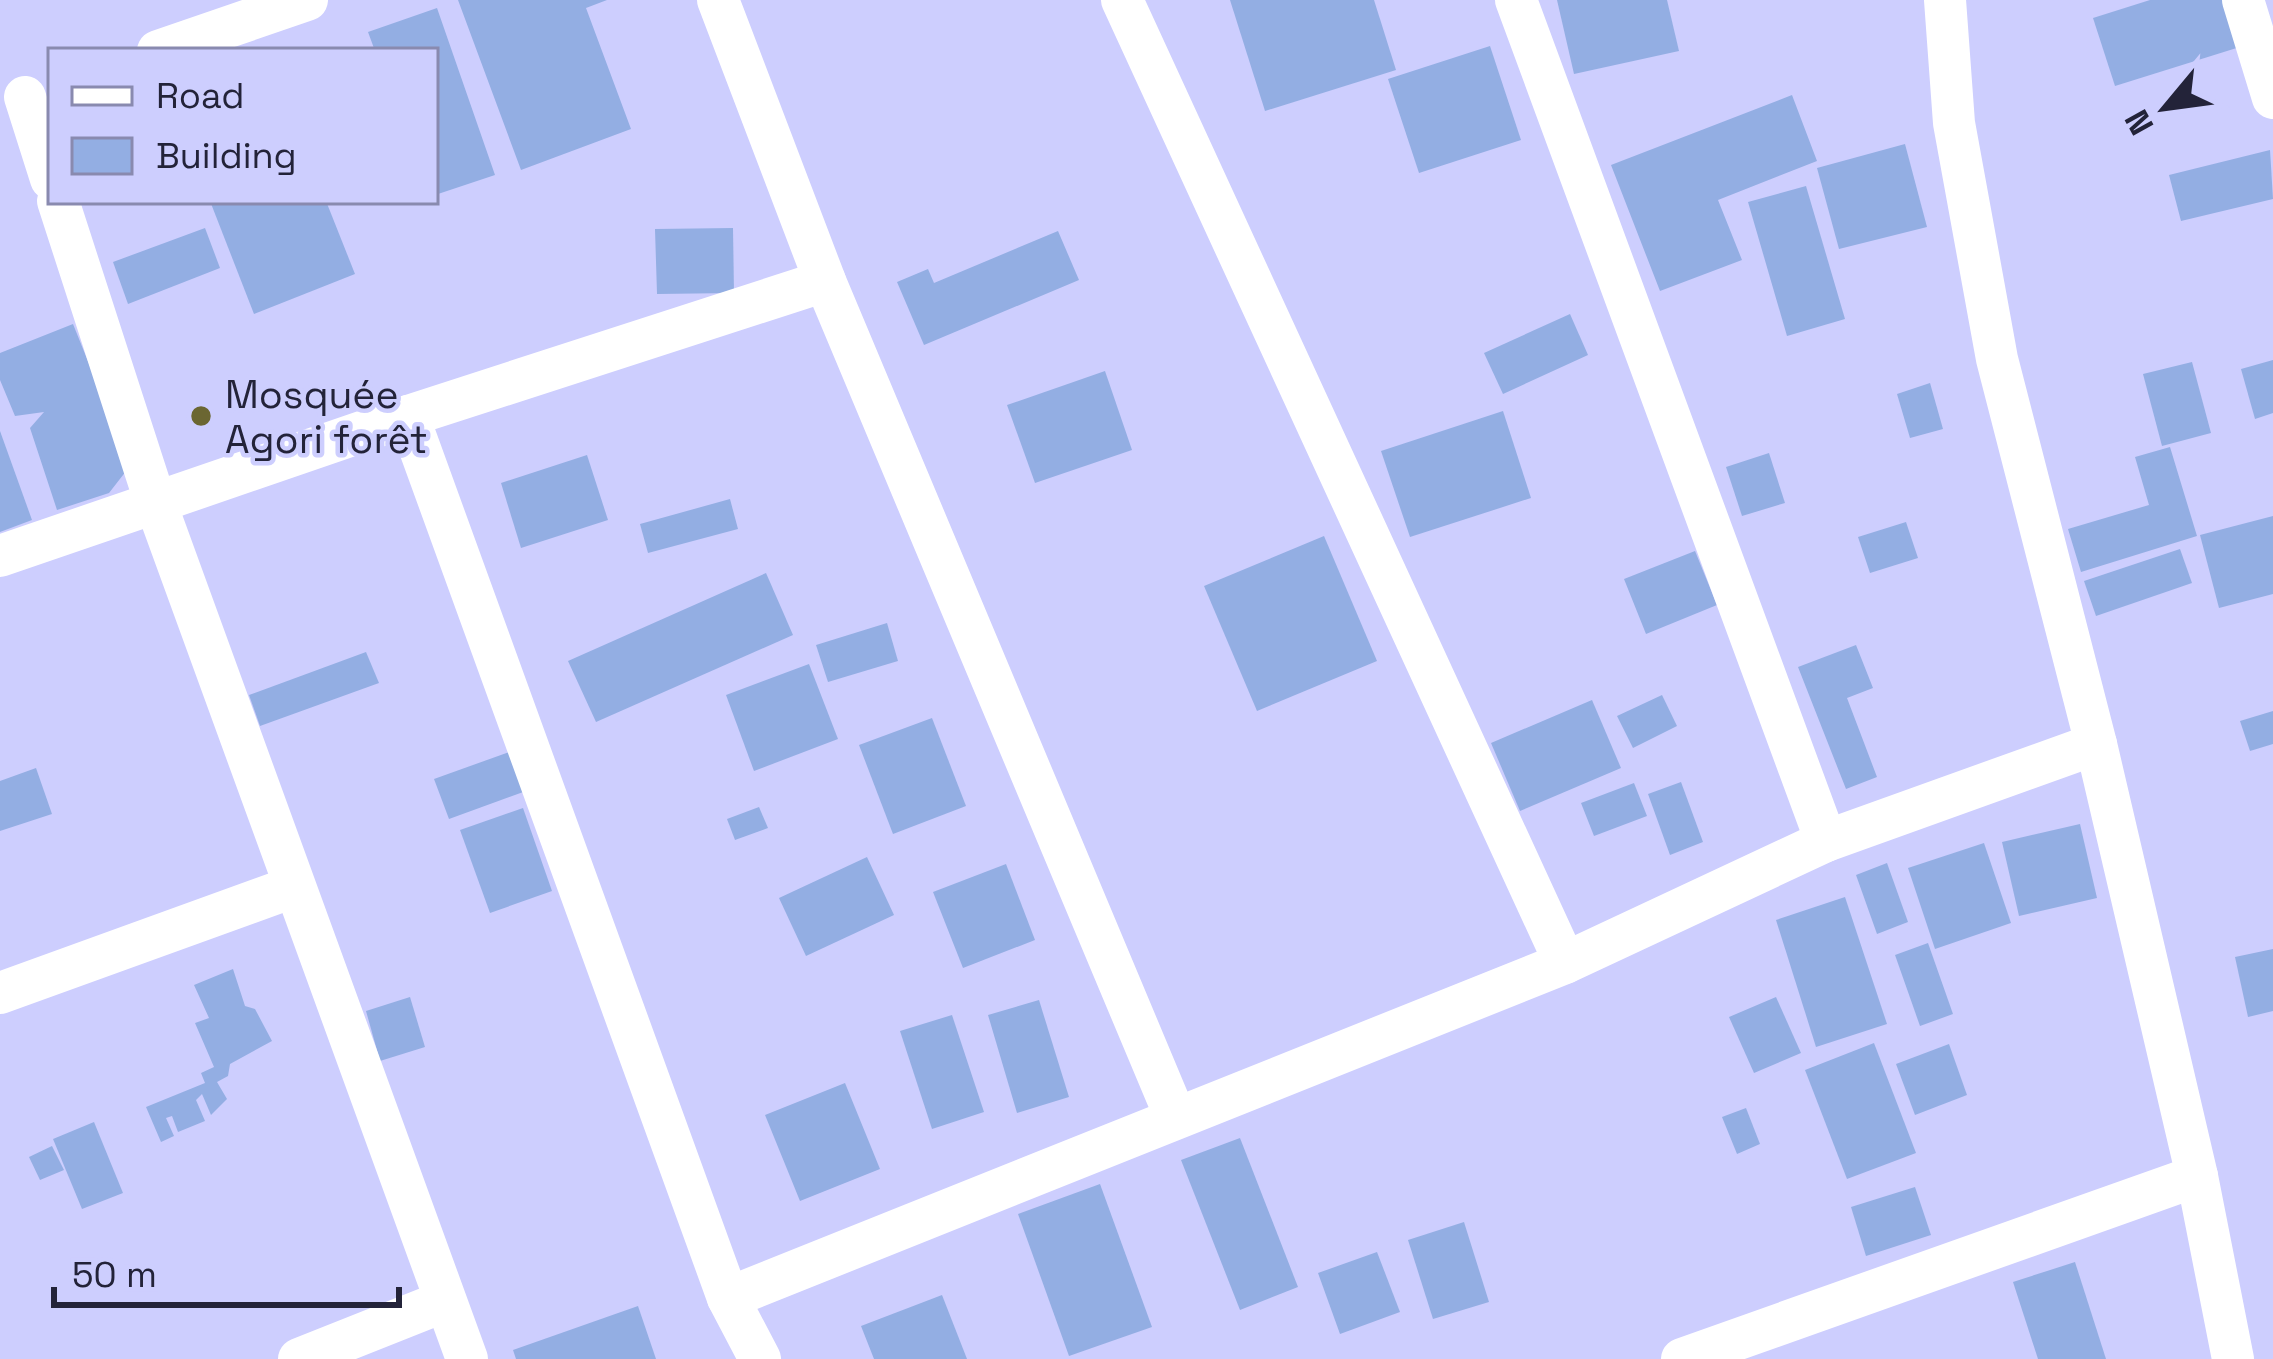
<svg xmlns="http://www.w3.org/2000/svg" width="2273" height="1359" font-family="'Space Grotesk',sans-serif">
<rect width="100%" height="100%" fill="#cdcefe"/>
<g fill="#93aee3">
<path d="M458 0H607L586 8 631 129 521 170Z"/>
<path d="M1230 0H1374L1396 70 1265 111Z"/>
<path d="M1557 0H1667L1679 51 1574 74Z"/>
<path d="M2150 0H2228L2243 46 2115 86 2093 18Z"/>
<path d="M437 8 495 175 435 195V51H375L368 32Z"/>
<path d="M1490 46 1521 140 1419 173 1388 79Z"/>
<path d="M1792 95 1817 161 1718 200 1742 260 1660 291 1611 165Z"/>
<path d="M1905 144 1927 227 1839 249 1817 168Z"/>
<path d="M2270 150 2273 199 2181 221 2169 175Z"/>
<path d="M1806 186 1845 319 1787 336 1748 202Z"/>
<path d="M210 201H326L355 274 254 314Z"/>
<path d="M205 228 220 268 128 304 113 262Z"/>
<path d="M733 228 734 293 657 294 655 229Z"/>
<path d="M1058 231 1079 280 924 345 897 282 928 269 934 283Z"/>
<path d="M1570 314 1588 355 1503 394 1484 353Z"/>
<path d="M73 324 130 466 109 493 57 510 30 428 44 412 15 416 0 380V353Z"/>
<path d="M2273 360V413L2255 419 2241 369Z"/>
<path d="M2192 362 2211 433 2162 446 2143 374Z"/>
<path d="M1105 371 1132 450 1035 483 1007 405Z"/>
<path d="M1930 383 1943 429 1910 438 1897 394Z"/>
<path d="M1503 411 1531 498 1410 537 1381 451Z"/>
<path d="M0 431 32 520 0 532Z"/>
<path d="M2170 447 2197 536 2081 572 2068 529 2149 505 2135 457Z"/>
<path d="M1769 453 1785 503 1742 516 1726 467Z"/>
<path d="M587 455 608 520 521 548 501 483Z"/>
<path d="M730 499 738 529 648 553 640 524Z"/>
<path d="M2273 516V594L2219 608 2200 535Z"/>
<path d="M1906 522 1918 558 1870 573 1858 537Z"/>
<path d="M1324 536 1377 661 1257 711 1204 586Z"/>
<path d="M2180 549 2192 583 2096 616 2084 581Z"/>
<path d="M1695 551 1717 605 1646 634 1624 579Z"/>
<path d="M766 573 793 635 596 722 568 661Z"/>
<path d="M887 623 898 661 828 682 816 645Z"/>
<path d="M1856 645 1873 688 1847 698 1877 777 1846 789 1798 667Z"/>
<path d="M366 652 379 683 260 726 249 695Z"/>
<path d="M809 664 838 739 754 771 726 695Z"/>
<path d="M1662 695 1677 726 1633 748 1617 716Z"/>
<path d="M1592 700 1621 768 1520 811 1491 743Z"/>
<path d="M2273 711V744L2250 751 2240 721Z"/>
<path d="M932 718 966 806 893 834 859 745Z"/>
<path d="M512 751 526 791 449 819 434 779Z"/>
<path d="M36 768 52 814 0 831V781Z"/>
<path d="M1681 782 1703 842 1670 855 1648 794Z"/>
<path d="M1634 783 1647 816 1594 836 1581 803Z"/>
<path d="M759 807 768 828 735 840 727 819Z"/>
<path d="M523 808 552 891 490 913 460 830Z"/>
<path d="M2080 824 2097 898 2019 916 2002 842Z"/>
<path d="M1984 843 2011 923 1935 949 1908 868Z"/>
<path d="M867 857 894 915 806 956 779 898Z"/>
<path d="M1887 863 1908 922 1877 934 1856 875Z"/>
<path d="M1006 864 1035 940 963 968 933 892Z"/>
<path d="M1845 897 1887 1024 1816 1047 1776 920Z"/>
<path d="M1928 943 1953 1014 1920 1026 1895 955Z"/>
<path d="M2273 949V1011L2248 1017 2235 957Z"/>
<path d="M233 969 245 1006 255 1009 272 1041 230 1064 228 1076 217 1082 227 1099 211 1115 202 1094 196 1100 205 1121 178 1132 172 1116 166 1118 174 1136 161 1142 146 1107 205 1083 201 1073 214 1067 195 1023 209 1018 194 985Z"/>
<path d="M410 997 425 1047 380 1061 366 1011Z"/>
<path d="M1776 997 1801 1053 1754 1073 1729 1017Z"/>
<path d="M1039 1000 1069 1097 1017 1113 988 1015Z"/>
<path d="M952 1015 984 1112 932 1129 900 1031Z"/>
<path d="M1874 1043 1916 1153 1847 1179 1805 1070Z"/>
<path d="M1949 1044 1967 1095 1915 1115 1896 1064Z"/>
<path d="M845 1083 880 1169 800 1201 765 1115Z"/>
<path d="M1746 1108 1760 1144 1737 1154 1722 1117Z"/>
<path d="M94 1122 123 1193 82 1209 53 1139Z"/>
<path d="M1240 1138 1298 1287 1240 1310 1181 1160Z"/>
<path d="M52 1146 64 1170 40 1180 29 1157Z"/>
<path d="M1100 1184 1152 1327 1069 1356 1018 1214Z"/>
<path d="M1915 1187 1931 1235 1866 1256 1851 1207Z"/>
<path d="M1464 1222 1489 1302 1433 1319 1408 1240Z"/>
<path d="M1377 1252 1400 1312 1340 1334 1318 1273Z"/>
<path d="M2075 1262 2106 1359H2038L2013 1282Z"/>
<path d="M942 1295 967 1359H874L861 1326Z"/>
<path d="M638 1306 656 1359H516L513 1350Z"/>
</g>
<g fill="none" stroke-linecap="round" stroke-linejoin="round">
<g stroke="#fff" stroke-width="42">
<path d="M718 0 825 281 1175 1116"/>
<path d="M1122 0 1565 963"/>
<path d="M1516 0 1826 841"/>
<path d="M1945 0 1954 123 1997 359 2096 744 2197 1176 2233 1359"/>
<path d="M2243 0 2273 98"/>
<path d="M158 51 307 0"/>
<path d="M25 97 51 179"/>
<path d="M58 201 156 504 467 1359"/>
<path d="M408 416 728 1298 760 1359"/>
<path d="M0 556 408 416 825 281"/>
<path d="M0 993 293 887"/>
<path d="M728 1298 1565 963 1826 841 2096 744"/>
<path d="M299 1359 445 1301"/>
<path d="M1682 1359 2197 1176"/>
</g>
</g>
<circle fill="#6b6632" stroke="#cdcefe" stroke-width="4.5" cx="201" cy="416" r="12"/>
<g text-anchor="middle" stroke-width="9" stroke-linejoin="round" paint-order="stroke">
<g font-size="39" fill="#232339" stroke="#cdcefe" text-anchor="start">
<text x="225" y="408">Mosquée<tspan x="225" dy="45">Agori forêt</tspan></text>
</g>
</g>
<rect x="48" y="48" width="390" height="156" fill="#cdcefe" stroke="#898aaf" stroke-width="3"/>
<rect x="72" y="87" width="60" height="18" fill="#ffffff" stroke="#898aaf" stroke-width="3"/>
<text x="156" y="108" font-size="36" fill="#232339">Road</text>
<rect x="72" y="138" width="60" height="36" fill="#93aee3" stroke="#898aaf" stroke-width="3"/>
<text x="156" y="168" font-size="36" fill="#232339">Building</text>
<g transform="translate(2165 108) rotate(241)" stroke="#cdcefe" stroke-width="9" paint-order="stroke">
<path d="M0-9L21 45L0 30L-21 45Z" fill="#232339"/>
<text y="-18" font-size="33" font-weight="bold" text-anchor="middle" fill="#232339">N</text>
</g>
<path d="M54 1287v18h345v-18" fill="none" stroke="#232339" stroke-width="6"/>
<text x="72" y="1287" font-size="36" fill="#232339" stroke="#cdcefe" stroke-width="9" paint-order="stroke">50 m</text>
</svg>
